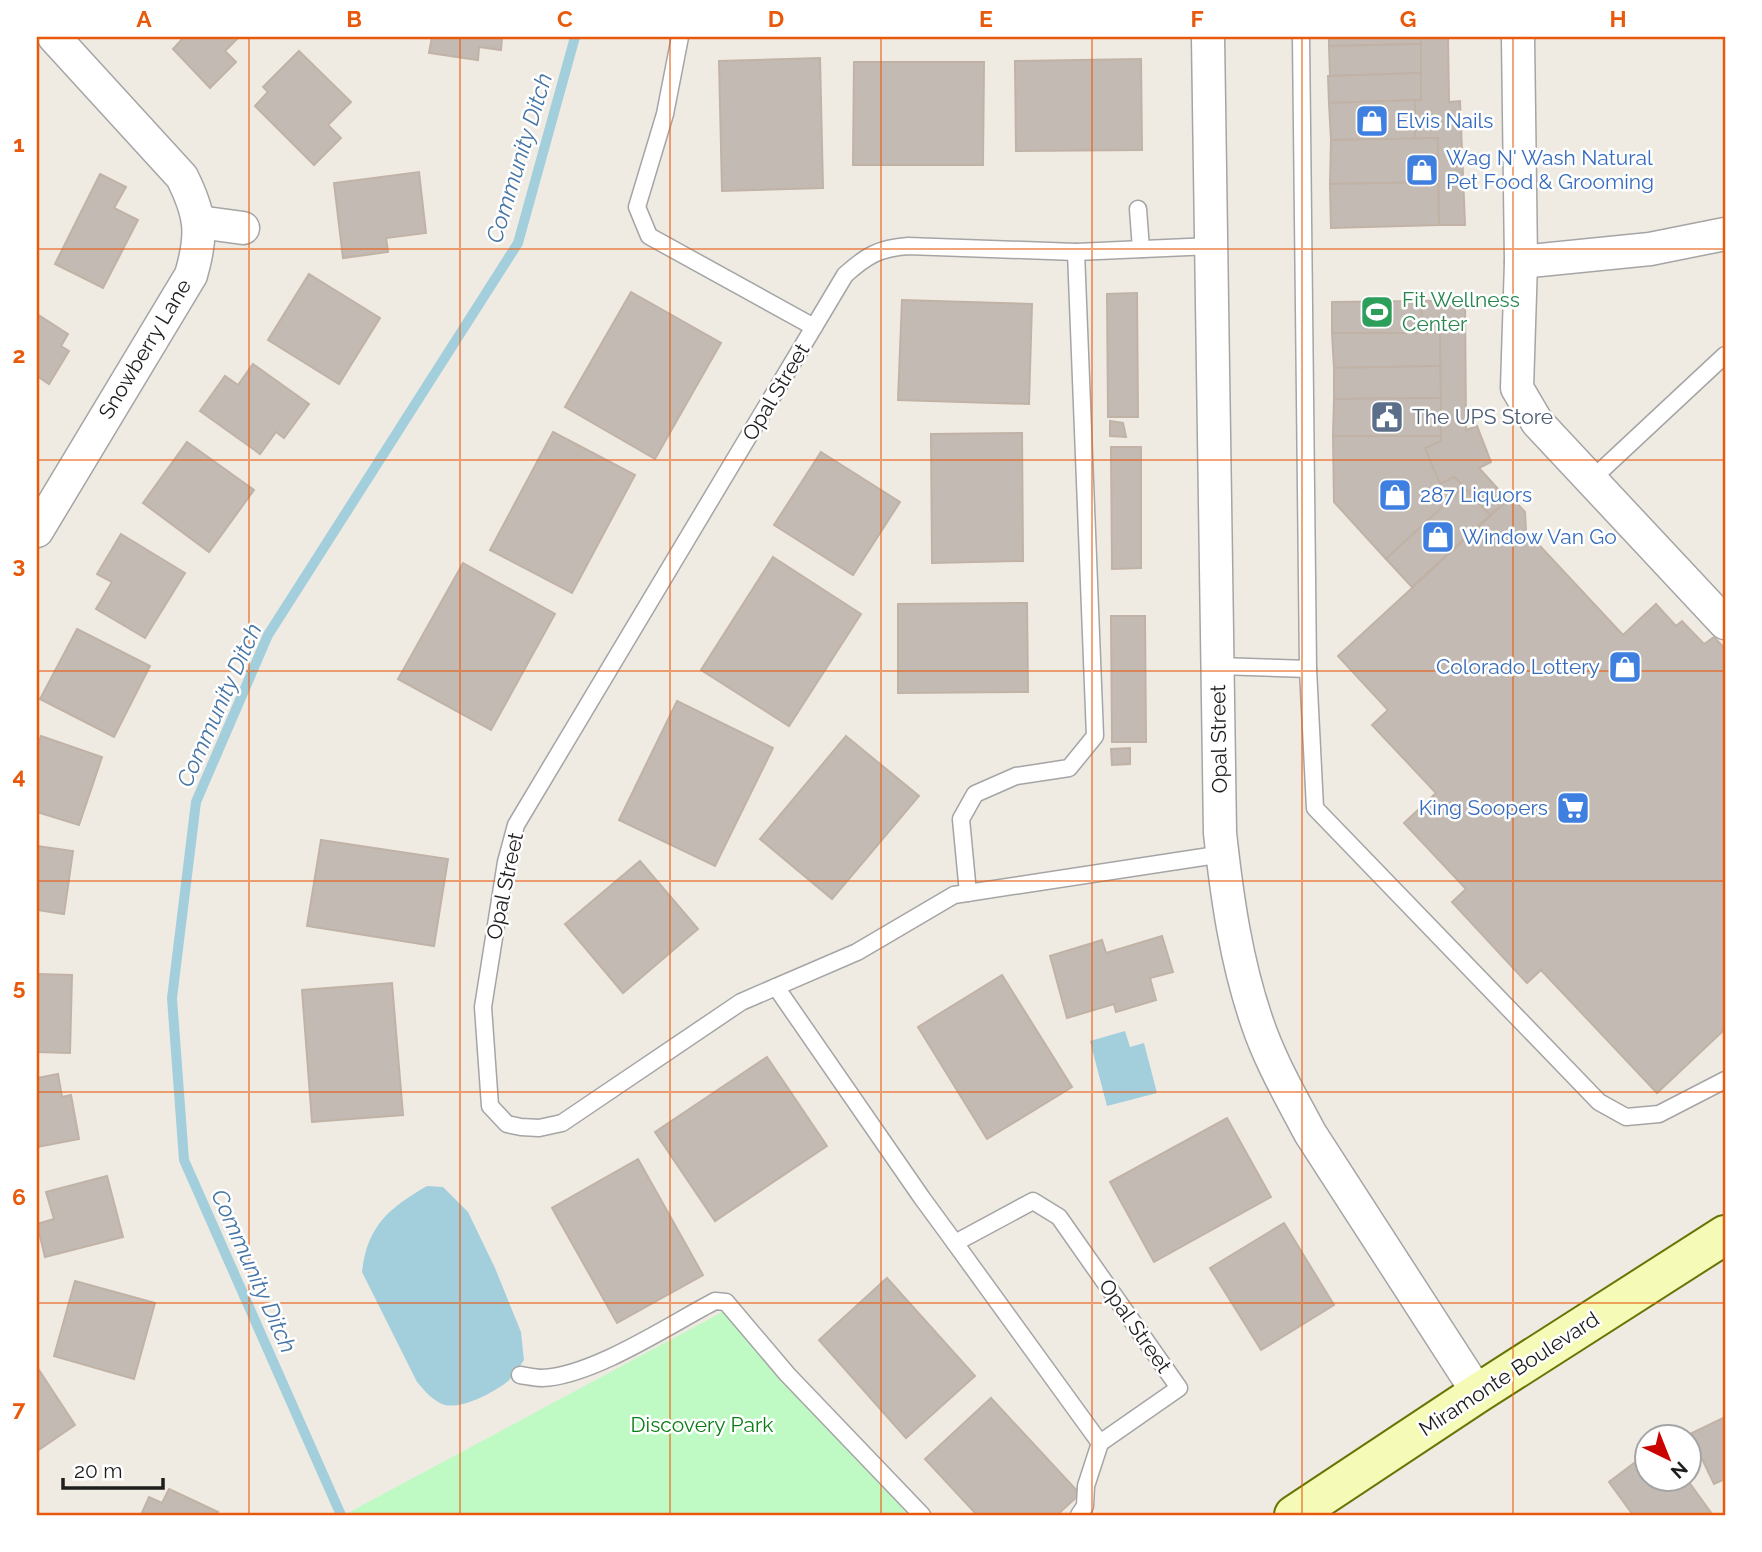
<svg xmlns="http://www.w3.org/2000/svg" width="1762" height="1552" font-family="Raleway,sans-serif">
<rect width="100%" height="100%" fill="#efebe3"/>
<path fill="#bffac5" d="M726 1310 807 1408 909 1515H344Z"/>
<g fill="#a3cfdd">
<path d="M1125 1031 1130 1047 1144 1043 1157 1093 1107 1106 1090 1041Z"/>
<path d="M427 1186 443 1187 468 1212 495 1268 521 1332 524 1360C519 1367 514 1376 507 1382 493 1393 459 1411 442 1404 431 1399 424 1390 417 1382L362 1272C367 1226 389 1208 427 1186Z"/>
</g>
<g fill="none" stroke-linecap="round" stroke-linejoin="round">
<path stroke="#a3cfdd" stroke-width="10" d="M341 1515 184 1160 172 998 196 802 268 635 518 243 575 37"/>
</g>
<g fill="#c3bbb3" stroke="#c1b2a6" stroke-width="2">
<path d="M184 37H239L225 51 236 62 210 88 173 49Z"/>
<path d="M432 37H502L501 50 479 47 478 60 429 53Z"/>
<path d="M1329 37H1421V44L1329 46Z"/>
<path d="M1421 37H1448L1449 102 1460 101 1465 225H1439L1438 138 1415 139V100H1421Z"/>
<path d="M1421 44V73L1330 76 1329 46Z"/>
<path d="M299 51 351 102 328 125 341 138 314 165 255 106 268 92 263 87Z"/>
<path d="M820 58 823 188 722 191 719 61Z"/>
<path d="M1141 59 1142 150 1016 151 1015 61Z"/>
<path d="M854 62H984L983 165H853Z"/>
<path d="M1421 73V100L1329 103 1328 76Z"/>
<path d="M1415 100V139L1331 140 1329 103Z"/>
<path d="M1438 138V182L1330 184 1331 140Z"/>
<path d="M419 172 426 233 386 238 388 252 343 258 334 183Z"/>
<path d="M100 174 126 187 114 208 138 220 103 288 55 264Z"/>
<path d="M1438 182 1439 225 1331 228 1330 184Z"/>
<path d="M309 274 380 318 339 384 268 340Z"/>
<path d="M631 292 721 343 655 459 565 407Z"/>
<path d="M1137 293 1138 417H1108L1107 294Z"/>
<path d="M902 300 1032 304 1029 404 898 400Z"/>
<path d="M1465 300 1466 430 1477 426 1491 462 1479 468 1508 500 1490 515 1454 477 1440 484 1425 448 1441 441 1440 322H1422L1421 301Z"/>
<path d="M1421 301 1422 322H1440V333H1332V302Z"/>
<path d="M37 314 68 334 61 346 69 351 49 384 37 376Z"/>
<path d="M1332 333H1440V366L1334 368Z"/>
<path d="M253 364 309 404 284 438 276 432 260 454 200 411 225 376 238 385Z"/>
<path d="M1440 366 1441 398 1334 399V368Z"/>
<path d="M1441 398V436H1333L1334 399Z"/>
<path d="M1110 421 1123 423 1126 437 1110 436Z"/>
<path d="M553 432 635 475 572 593 490 550Z"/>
<path d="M1022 433 1023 561 932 563 931 434Z"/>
<path d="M1333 436H1441V441L1425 448 1440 484 1454 477 1464 487 1386 559 1334 502Z"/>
<path d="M187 442 254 490 209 552 143 503Z"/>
<path d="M1111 447H1141V568L1112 569Z"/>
<path d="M821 452 900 502 853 575 774 525Z"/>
<path d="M1464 487 1490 515 1412 587 1386 559Z"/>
<path d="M1511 497 1525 512 1526 531 1623 635 1656 604 1676 626 1682 621 1704 644 1714 637 1725 649V1029L1657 1093 1541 970 1527 983 1452 902 1466 889 1404 823 1436 793 1372 725 1388 710 1338 656Z"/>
<path d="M121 534 185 573 145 638 96 609 112 582 97 574Z"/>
<path d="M773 557 861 614 789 726 701 670Z"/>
<path d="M463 563 555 614 491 730 398 679Z"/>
<path d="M1027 603 1028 692 898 693V604Z"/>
<path d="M1111 616H1145L1146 742H1112Z"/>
<path d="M77 629 150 666 114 737 40 699Z"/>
<path d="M677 701 773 748 715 866 619 820Z"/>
<path d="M41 736 102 757 79 825 37 812V748Z"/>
<path d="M846 736 919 796 832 899 760 839Z"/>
<path d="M1130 748V764L1112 765 1111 749Z"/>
<path d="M321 840 448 859 434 946 307 926Z"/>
<path d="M37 846 73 851 64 914 37 910Z"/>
<path d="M640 861 698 929 623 993 565 924Z"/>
<path d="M1162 936 1173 972 1150 978 1156 1000 1116 1012 1114 1004 1067 1018 1050 956 1102 940 1106 953Z"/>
<path d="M37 974 72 975 70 1053 37 1052Z"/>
<path d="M1002 975 1072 1087 987 1139 918 1027Z"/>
<path d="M392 983 403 1115 312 1122 302 990Z"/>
<path d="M767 1057 827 1146 715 1221 655 1132Z"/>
<path d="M58 1074 62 1097 71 1095 79 1139 37 1147V1078Z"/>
<path d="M1227 1118 1271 1197 1154 1262 1110 1182Z"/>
<path d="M638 1159 703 1275 617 1323 552 1208Z"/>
<path d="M107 1176 123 1237 45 1257 37 1224 54 1219 46 1192Z"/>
<path d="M1284 1223 1334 1305 1261 1350 1210 1268Z"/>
<path d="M887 1278 975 1376 906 1438 819 1340Z"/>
<path d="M75 1281 155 1303 134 1379 54 1356Z"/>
<path d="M37 1367 75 1425 37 1451Z"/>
<path d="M991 1398 1080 1494 1057 1515H977L925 1459Z"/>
<path d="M1725 1417V1479L1714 1484 1690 1434Z"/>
<path d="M1646 1454V1478H1686L1712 1514 1633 1515 1609 1482Z"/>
<path d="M169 1489 218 1512 216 1515H141L149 1497 162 1503Z"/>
</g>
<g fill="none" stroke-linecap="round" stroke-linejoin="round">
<defs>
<g id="lane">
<path d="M680 37 665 114 637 207 649 236 814 327"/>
<path d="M1138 209 1141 249"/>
<path d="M1211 246 1076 252 908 246C879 248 866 256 845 275L516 825 506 862 483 1007 490 1106 507 1124 521 1127 539 1128 562 1123 741 1002 857 952 954 895 1223 854"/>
<path d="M1591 480 1725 355"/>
<path d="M1218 666 1308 669 1301 37"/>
<path d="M1308 669 1315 808 1599 1102 1626 1117 1659 1114 1725 1080"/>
<path d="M968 893 961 819 975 794 1016 776 1069 768 1095 736 1076 252"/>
<path d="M776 987 922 1198 955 1243"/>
<path d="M1033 1201 1059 1217 1179 1388 1100 1443 955 1243Z"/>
<path d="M520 1375C527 1376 535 1378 542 1378 593 1376 669 1325 715 1301L726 1302 787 1374 922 1515"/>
<path d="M1079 1515 1085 1506 1086 1486 1100 1443"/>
</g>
<g id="street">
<path d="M1208 37 1220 833C1227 897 1236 961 1257 1022 1270 1061 1291 1097 1310 1133L1478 1393"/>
<path d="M1518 37 1521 262 1650 249 1725 234"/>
<path d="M199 222 243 228"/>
<path d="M1521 262 1517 388 1537 422 1725 623"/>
<path d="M37 531 191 275C203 234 201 215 182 177L54 37"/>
</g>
<path id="secondary" d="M1294 1515 1478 1393 1725 1235"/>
</defs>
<use href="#lane" stroke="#a5a5a5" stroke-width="19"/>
<use href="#street" stroke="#a5a5a5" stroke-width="35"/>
<use href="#secondary" stroke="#677504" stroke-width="42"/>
<use href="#lane" stroke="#fff" stroke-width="16"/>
<use href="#street" stroke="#fff" stroke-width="32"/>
<use href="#secondary" stroke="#f5fab6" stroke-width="38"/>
</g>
<path fill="none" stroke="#e8590c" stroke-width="2" stroke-opacity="0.55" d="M249 37V1515M460 37V1515M670 37V1515M881 37V1515M1092 37V1515M1302 37V1515M1513 37V1515M37 249H1725M37 460H1725M37 671H1725M37 881H1725M37 1092H1725M37 1303H1725"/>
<defs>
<symbol id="shop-square" viewBox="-11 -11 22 22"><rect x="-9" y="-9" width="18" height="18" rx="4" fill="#3f7fe0" stroke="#fff"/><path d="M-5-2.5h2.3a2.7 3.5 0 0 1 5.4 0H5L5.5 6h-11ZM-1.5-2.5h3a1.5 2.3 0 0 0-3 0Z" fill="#fff"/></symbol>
<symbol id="stadium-square" viewBox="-11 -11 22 22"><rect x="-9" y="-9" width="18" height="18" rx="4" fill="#2e9e5b" stroke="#fff"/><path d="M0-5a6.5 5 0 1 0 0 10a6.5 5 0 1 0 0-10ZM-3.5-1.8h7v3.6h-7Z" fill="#fff"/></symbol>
<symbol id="civic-square" viewBox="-11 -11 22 22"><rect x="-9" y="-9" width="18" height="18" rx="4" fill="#5c6f8a" stroke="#fff"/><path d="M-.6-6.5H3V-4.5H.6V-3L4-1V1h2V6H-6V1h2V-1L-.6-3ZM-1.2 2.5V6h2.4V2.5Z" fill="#fff"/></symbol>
<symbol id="supermarket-square" viewBox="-11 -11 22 22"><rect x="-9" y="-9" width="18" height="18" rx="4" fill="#3f7fe0" stroke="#fff"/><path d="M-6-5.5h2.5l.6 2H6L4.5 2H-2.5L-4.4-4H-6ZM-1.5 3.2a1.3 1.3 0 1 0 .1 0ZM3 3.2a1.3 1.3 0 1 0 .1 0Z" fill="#fff"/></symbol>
</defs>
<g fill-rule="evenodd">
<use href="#shop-square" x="1353" y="102" width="38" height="38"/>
<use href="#shop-square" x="1403" y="151" width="38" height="38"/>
<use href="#stadium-square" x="1358" y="293" width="38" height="38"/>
<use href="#civic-square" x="1368" y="398" width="38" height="38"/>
<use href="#shop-square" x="1376" y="476" width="38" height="38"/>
<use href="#shop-square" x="1419" y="518" width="38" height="38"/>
<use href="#shop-square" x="1606" y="648" width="38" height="38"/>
<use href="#supermarket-square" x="1554" y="789" width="38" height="38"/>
</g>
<g text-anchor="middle" stroke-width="5" stroke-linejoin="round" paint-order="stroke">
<g font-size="21" fill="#366cbe" stroke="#fff" text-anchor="start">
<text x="1396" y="128">Elvis Nails</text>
<text x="1446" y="165">Wag N' Wash Natural<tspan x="1446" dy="24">Pet Food &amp; Grooming</tspan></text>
<text x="1420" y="502">287 Liquors</text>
<text x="1462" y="544">Window Van Go</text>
<text x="1600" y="674" text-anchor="end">Colorado Lottery</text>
<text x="1548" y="815" text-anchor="end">King Soopers</text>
</g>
<g font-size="21" fill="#27864d" stroke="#fff" text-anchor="start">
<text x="1402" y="307">Fit Wellness<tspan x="1402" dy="24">Center</tspan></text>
</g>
<g font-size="21" fill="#1e1e1e" stroke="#fff">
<text transform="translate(145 349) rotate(-59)" y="7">Snowberry Lane</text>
<text transform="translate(776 392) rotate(-59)" y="7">Opal Street</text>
<text transform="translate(1219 739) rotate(-91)" y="7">Opal Street</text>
<text transform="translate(505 886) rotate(-78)" y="7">Opal Street</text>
<text transform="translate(1135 1326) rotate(55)" y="7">Opal Street</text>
<text transform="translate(1509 1374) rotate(-33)" y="7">Miramonte Boulevard</text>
</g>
<g font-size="21" fill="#4e5e75" stroke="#fff" text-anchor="start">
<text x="1412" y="424">The UPS Store</text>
</g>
<g font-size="21" fill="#0a7d16" stroke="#fff">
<text x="702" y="1432">Discovery Park</text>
</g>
<g font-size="23" font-style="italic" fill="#4675a6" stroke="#fff">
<text transform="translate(519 158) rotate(-73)" y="8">Community Ditch</text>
<text transform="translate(219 705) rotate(-66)" y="8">Community Ditch</text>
<text transform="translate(254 1271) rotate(66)" y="8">Community Ditch</text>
</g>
</g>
<rect width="1762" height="1552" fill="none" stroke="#ffffff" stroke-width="77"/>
<g transform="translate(1668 1458) rotate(137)"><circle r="33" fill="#ffffff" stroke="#a5a5a5" stroke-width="2"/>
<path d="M0-5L12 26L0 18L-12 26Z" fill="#cb0300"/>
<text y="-10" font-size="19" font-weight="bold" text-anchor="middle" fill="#1e1e1e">N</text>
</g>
<path d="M63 1478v10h100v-10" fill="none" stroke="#1e1e1e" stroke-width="3.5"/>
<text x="74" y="1478" font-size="21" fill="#1e1e1e" stroke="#ffffff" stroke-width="5" paint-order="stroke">20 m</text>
<rect x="38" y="38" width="1686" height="1476" fill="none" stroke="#e8590c" stroke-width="2.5"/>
<g font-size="23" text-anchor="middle" font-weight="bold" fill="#e8590c">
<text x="144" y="27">A</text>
<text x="354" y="27">B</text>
<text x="565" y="27">C</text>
<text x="776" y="27">D</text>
<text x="986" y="27">E</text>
<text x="1197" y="27">F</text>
<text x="1408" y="27">G</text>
<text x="1618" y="27">H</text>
<text x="19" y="152">1</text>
<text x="19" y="363">2</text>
<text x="19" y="573">3</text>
<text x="19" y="784">4</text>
<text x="19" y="995">5</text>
<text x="19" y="1205">6</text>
<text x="19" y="1416">7</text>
</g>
</svg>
